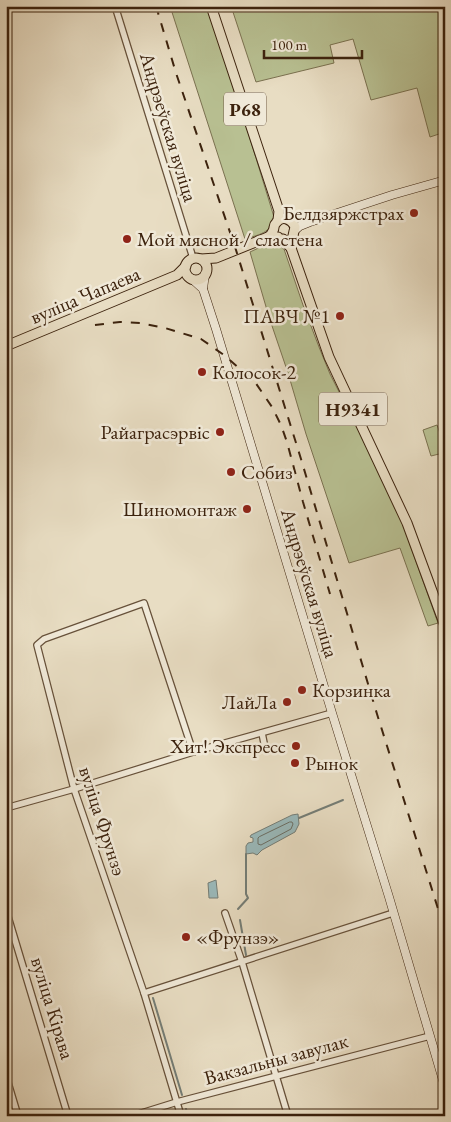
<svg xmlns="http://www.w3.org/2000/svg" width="451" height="1122" font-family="'EB Garamond',serif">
<rect width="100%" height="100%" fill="#e8ddc3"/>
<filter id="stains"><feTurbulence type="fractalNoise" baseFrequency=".004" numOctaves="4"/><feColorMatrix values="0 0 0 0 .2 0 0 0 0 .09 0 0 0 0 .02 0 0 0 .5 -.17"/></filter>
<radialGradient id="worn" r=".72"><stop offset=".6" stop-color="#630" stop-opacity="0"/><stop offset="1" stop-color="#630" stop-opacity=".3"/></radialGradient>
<g fill="#b8c092" stroke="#7a7150">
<path d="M170 6H206L237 96 274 217C272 233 258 235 245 239Z"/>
<path d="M231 6H445V132L430 137 417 88 371 100 353 39 330 45 334 63 256 82Z"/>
<path d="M267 244 279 246 284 249 303 305 319 347 330 374 370 453 403 525 438 623 428 626 400 548 349 563 306 434 288 373 269 317 250 252Z"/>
<path d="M437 425 445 447V467L439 454 431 456 423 430Z"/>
</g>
<g fill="#9ababc" stroke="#747d76">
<path d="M298 814 299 824 295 832 262 850 257 855 253 853 246 854V846L248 843 253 842V838L250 837 251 835 292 815Z"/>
<path d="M216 880 218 898H209L208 883Z"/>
</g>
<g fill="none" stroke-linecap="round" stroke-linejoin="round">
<path stroke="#6b6e64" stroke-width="1" d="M290 822H292L293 824 291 829 261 845 258 844V838L259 837Z"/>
<g stroke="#747d76" stroke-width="2">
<path d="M299 818 343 800"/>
<path d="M238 909 248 898 246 894V854"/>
<path d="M240 920 246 955"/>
<path d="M153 998 182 1095"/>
<path d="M186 1109 188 1116"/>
</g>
<defs>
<g id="minor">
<path d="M115 6 193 258"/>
<path d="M262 733 265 748"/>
<path d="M6 808 74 789 193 752 332 713"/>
<path d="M6 910 68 1116"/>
<path d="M225 913 242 962 288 1116"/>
<path d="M144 993 393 913"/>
<path d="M6 1076 18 1116"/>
<path d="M132 1116 177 1102 430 1036"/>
<path d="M181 1116 144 993 74 789 37 645 44 639 144 603 193 752"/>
</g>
<g id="secondary">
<path d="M294 231 300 226 310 222 392 195 445 180"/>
<path d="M192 279 203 289 216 329 332 713 389 897 445 1087"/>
<path d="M203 289 205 274"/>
</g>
<g id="primary">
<path d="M211 6 279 211 278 220"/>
<path d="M268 237C270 236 272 233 273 231 275 227 273 226 276 223 282 214 292 220 295 227L292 240 291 248"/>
<path d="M283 239 291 248 329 357 407 523 445 626"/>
<circle cx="196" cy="269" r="11"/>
<path d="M201 259 216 258 268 237H278"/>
<path d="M6 346 177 275 186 266"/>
</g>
</defs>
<use href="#minor" stroke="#67513a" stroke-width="8"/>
<use href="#secondary" stroke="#3c220d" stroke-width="9"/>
<use href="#primary" stroke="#3c220d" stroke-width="11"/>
<use href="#minor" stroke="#f0e9d8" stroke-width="5.5"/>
<use href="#secondary" stroke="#f0e9d8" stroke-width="8"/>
<use href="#primary" stroke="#e8ddc3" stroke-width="9"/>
<g stroke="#3c220d" stroke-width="2" stroke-dasharray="9 9" stroke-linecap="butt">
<path d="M156 6 176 73 236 250 301 459 377 714 445 931"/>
<path d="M95 325 120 322 140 323 165 328 201 339 224 355 255 382 272 407 281 425 287 442 303 502 330 594"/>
</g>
</g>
<g fill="#8f2418" stroke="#f0e9d8" stroke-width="2">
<circle cx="414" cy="213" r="5"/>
<circle cx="127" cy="239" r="5"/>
<circle cx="340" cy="316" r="5"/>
<circle cx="202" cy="372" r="5"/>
<circle cx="220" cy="432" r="5"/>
<circle cx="231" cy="472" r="5"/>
<circle cx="247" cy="509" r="5"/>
<circle cx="302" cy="690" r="5"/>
<circle cx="287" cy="702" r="5"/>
<circle cx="296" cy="746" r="5"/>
<circle cx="295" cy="763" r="5"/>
<circle cx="186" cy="937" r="5"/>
</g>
<g text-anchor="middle" stroke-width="5" stroke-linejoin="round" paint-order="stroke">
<g fill="#f0e9d8" stroke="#725e4a" stroke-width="1">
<rect x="224" y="92.5" width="42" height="33" rx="4"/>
<rect x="319" y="392.5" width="68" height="33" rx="4"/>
</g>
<g font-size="19" font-weight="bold" fill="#3c220d">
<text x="245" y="116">Р68</text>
<text x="353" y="416">Н9341</text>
</g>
<g font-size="20" fill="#3c220d" stroke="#f0e9d8">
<text transform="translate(169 127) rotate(73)" y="7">Андрэеўская вуліца</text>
<text transform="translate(85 295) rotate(-23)" y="7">вуліца Чапаева</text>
<text transform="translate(310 583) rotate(73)" y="7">Андрэеўская вуліца</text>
<text transform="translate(103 821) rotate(72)" y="7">вуліца Фрунзэ</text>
<text transform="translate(53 1008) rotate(73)" y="7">вуліца Кірава</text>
<text transform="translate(276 1059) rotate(-15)" y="7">Вакзальны завулак</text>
</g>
<g font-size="20" fill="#3c220d" stroke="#f0e9d8" text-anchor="end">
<text x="404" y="220">Белдзяржстрах</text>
<text x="137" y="246" text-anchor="start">Мой мясной / сластена</text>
<text x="330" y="323">ПАВЧ №1</text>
<text x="212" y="379" text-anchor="start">Колосок-2</text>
<text x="210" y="439">Райаграсэрвіс</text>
<text x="241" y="479" text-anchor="start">Собиз</text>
<text x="237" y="516">Шиномонтаж</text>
<text x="312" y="697" text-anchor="start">Корзинка</text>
<text x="277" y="709">ЛайЛа</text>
<text x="286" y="753">Хит! Экспресс</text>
<text x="305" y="770" text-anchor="start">Рынок</text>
<text x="196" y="944" text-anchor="start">«Фрунзэ»</text>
</g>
</g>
<rect width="451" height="1122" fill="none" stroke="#e8ddc3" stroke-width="25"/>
<rect x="8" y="8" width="436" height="1107" fill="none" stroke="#3c220d" stroke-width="2.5"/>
<rect x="12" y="12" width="426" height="1097" fill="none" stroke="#3c220d"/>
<path d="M264 50v8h98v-8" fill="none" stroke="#3c220d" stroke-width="2.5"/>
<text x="271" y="50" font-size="15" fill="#3c220d" stroke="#f0e9d8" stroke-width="4" paint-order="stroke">100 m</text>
<rect width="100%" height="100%" filter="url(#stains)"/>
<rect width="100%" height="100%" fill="url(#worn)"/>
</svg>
